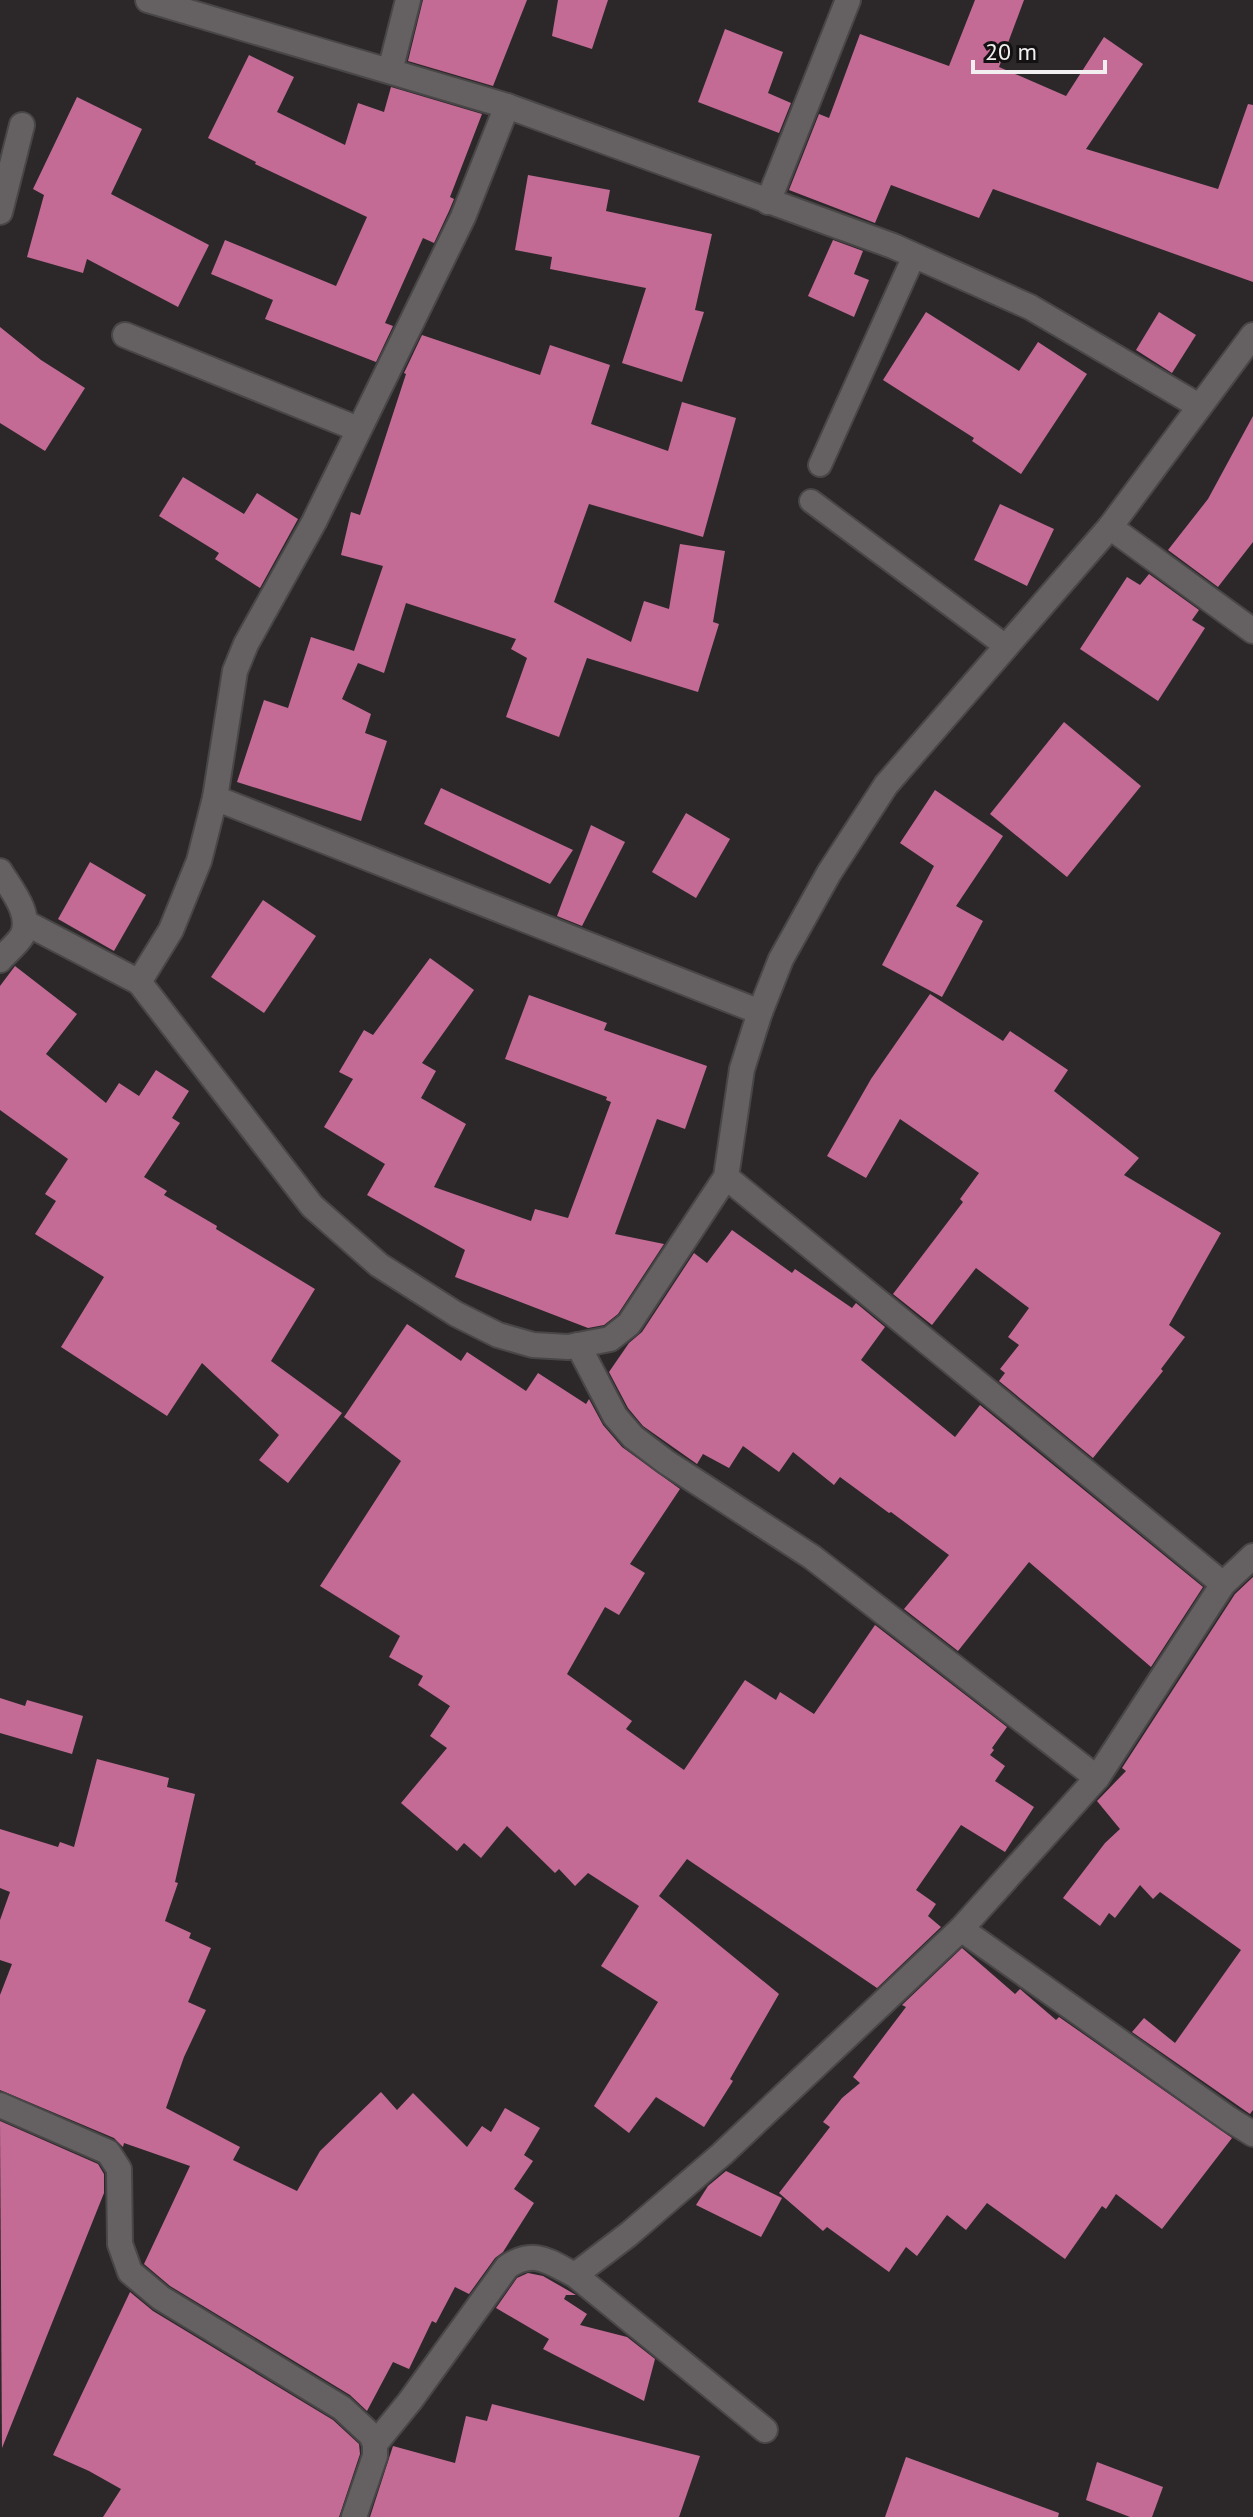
<svg xmlns="http://www.w3.org/2000/svg" width="1253" height="2517" font-family="'PT Sans',sans-serif">
<rect width="100%" height="100%" fill="#2c2829"/>
<g fill="#c36b95">
<path d="M423 0H527L493 86 408 61Z"/>
<path d="M558 0H608L592 49 552 36Z"/>
<path d="M975 0H1024L999 67 1066 96 1104 37 1143 64 1086 149 1218 189 1248 104 1253 105V282L993 189 979 218 891 185 875 223 789 190 819 114 829 118 860 34 949 66Z"/>
<path d="M725 29 783 52 768 93 791 103 779 133 698 102Z"/>
<path d="M249 55 294 77 277 112 345 145 358 103 384 112 391 87 482 114 450 197 454 199 449 211 434 243 423 238 385 323 393 326 376 362 265 319 273 300 211 274 225 240 336 286 367 217 255 164 256 162 208 138Z"/>
<path d="M77 97 142 129 111 194 209 245 178 307 87 259 83 273 27 257 44 195 33 189Z"/>
<path d="M528 175 610 190 606 211 712 234 695 310 704 312 682 382 622 363 646 288 550 269 552 257 515 250Z"/>
<path d="M833 240 863 251 854 274 869 280 854 317 808 296Z"/>
<path d="M926 312 1019 371 1038 342 1087 374 1021 474 972 441 974 438 883 380Z"/>
<path d="M1159 312 1196 335 1172 373 1136 350Z"/>
<path d="M0 327 41 360 85 388 45 451 0 423Z"/>
<path d="M422 335 540 375 550 345 610 365 591 424 668 451 682 402 736 418 703 537 589 504 554 602 631 642 644 601 669 609 680 544 725 551 713 622 719 624 698 692 587 658 559 737 506 717 527 658 511 649 516 639 406 603 384 673 358 663 342 699 371 714 365 733 387 741 361 821 237 782 264 700 288 708 311 637 354 651 383 566 341 555 351 512 360 515 406 374 404 373Z"/>
<path d="M1253 416V542L1218 587 1168 550 1208 499Z"/>
<path d="M183 477 244 514 257 493 298 519 260 588 215 559 219 553 159 516Z"/>
<path d="M1000 504 1054 529 1027 586 974 560Z"/>
<path d="M1149 574 1199 610 1192 620 1205 628 1158 701 1080 649 1127 577 1140 585Z"/>
<path d="M1064 722 1141 786 1067 877 990 814Z"/>
<path d="M441 788 573 850 550 884 424 824Z"/>
<path d="M935 790 1003 836 956 906 983 921 942 997 882 965 934 866 900 843Z"/>
<path d="M686 813 730 839 696 898 652 872Z"/>
<path d="M591 825 625 842 582 926 557 916Z"/>
<path d="M90 862 146 895 114 951 58 919Z"/>
<path d="M263 900 316 936 264 1013 211 977Z"/>
<path d="M430 958 474 990 422 1063 436 1071 421 1098 466 1124 434 1187 531 1221 535 1209 568 1218 611 1102 606 1100 607 1097 505 1059 529 995 607 1023 604 1030 707 1066 685 1129 657 1119 615 1234 664 1244 618 1314 604 1325 588 1328 455 1277 465 1250 367 1195 385 1164 324 1127 353 1079 339 1072 364 1030 373 1035Z"/>
<path d="M15 966 77 1014 46 1054 106 1103 119 1083 139 1096 156 1070 189 1091 172 1118 180 1123 144 1177 167 1191 164 1195 217 1226 216 1229 315 1289 271 1361 342 1413 288 1483 259 1460 279 1435 202 1363 167 1416 61 1347 104 1277 35 1234 56 1201 45 1194 68 1159 0 1110V986Z"/>
<path d="M930 994 1003 1041 1010 1031 1068 1070 1054 1091 1139 1158 1124 1175 1221 1233 1169 1325 1185 1337 1161 1369 1163 1371 1093 1458 999 1381 1005 1373 1000 1369 1019 1345 1008 1337 1029 1308 976 1268 932 1325 893 1294 963 1202 960 1199 979 1173 900 1119 866 1178 827 1156 871 1079Z"/>
<path d="M732 1230 792 1273 795 1269 852 1308 856 1303 885 1327 861 1360 955 1437 980 1405 1203 1587 1151 1667 1029 1562 958 1651 904 1609 949 1555 891 1512 889 1513 840 1477 834 1485 793 1452 779 1472 743 1446 729 1468 703 1454 697 1464 643 1426 628 1408 609 1372 629 1343 642 1332 694 1253 707 1263Z"/>
<path d="M407 1324 461 1361 467 1352 526 1391 538 1373 586 1404 589 1399 603 1425 622 1447 680 1489 630 1564 645 1573 619 1615 605 1607 567 1674 632 1721 626 1729 684 1770 745 1680 776 1700 780 1692 814 1714 875 1625 1007 1727 992 1748 994 1750 990 1755 1005 1766 995 1781 1034 1807 1005 1852 961 1825 916 1890 936 1904 928 1916 941 1927 877 1988 687 1859 659 1896 779 1994 730 2079 733 2081 704 2127 656 2097 629 2133 594 2106 658 2002 601 1966 639 1906 588 1873 575 1886 559 1869 555 1873 507 1826 481 1858 464 1843 457 1851 401 1803 447 1748 430 1736 450 1706 418 1685 423 1676 389 1657 400 1636 320 1586 401 1461 344 1417Z"/>
<path d="M1253 1577V2110L1250 2114 1132 2032 1144 2018 1175 2043 1241 1950 1160 1892 1153 1899 1140 1885 1115 1918 1109 1913 1100 1926 1063 1898 1105 1843 1120 1829 1097 1801 1126 1771 1122 1768 1235 1594Z"/>
<path d="M0 1698 25 1706 27 1700 83 1716 72 1754 0 1733Z"/>
<path d="M97 1759 169 1778 167 1787 195 1794 175 1882 178 1883 165 1921 191 1933 189 1938 211 1948 188 2002 206 2010 184 2057 166 2108 240 2147 233 2160 297 2191 320 2151 381 2092 397 2110 413 2093 467 2147 482 2126 491 2132 505 2108 540 2128 524 2155 533 2161 514 2189 534 2203 503 2252 495 2258 469 2294 455 2287 436 2323 432 2321 409 2369 393 2362 367 2411 350 2395 170 2286 144 2264 190 2166 124 2143 123 2147 114 2138 0 2090V1995L12 1964 0 1960V1920L10 1892 0 1888V1829L58 1847 60 1842 74 1847Z"/>
<path d="M962 1948 1015 1994 1020 1989 1056 2020 1059 2017 1232 2138 1162 2229 1116 2194 1106 2209 1102 2206 1065 2259 987 2203 966 2230 947 2215 917 2256 906 2247 889 2272 827 2227 823 2231 779 2193 830 2127 823 2122 842 2098 860 2083 853 2077 906 2007 902 2005Z"/>
<path d="M0 2121 98 2164 104 2174V2193L2 2448Z"/>
<path d="M726 2171 782 2198 761 2237 696 2205 708 2186Z"/>
<path d="M528 2273 543 2276 576 2295H566L564 2299 587 2314 580 2325 627 2337 655 2359 644 2401 543 2349 549 2339 496 2308 517 2278Z"/>
<path d="M130 2292 153 2311 333 2420 359 2444 360 2454 339 2517H103L121 2489 89 2471 53 2455Z"/>
<path d="M492 2404 700 2456 679 2517H370L393 2446 455 2463 466 2416 487 2421Z"/>
<path d="M906 2457 1059 2513 1058 2517H885Z"/>
<path d="M1097 2462 1163 2487 1152 2517H1130L1086 2500Z"/>
</g>
<g fill="none" stroke-linecap="round" stroke-linejoin="round">
<defs>
<g id="lane">
<path d="M820 465 914 256"/>
<path d="M811 501 1007 647"/>
</g>
<g id="street">
<path d="M148 0 507 106 893 246 1030 307 1199 406"/>
<path d="M390 71 408 0"/>
<path d="M768 202 848 0"/>
<path d="M0 212 22 125"/>
<path d="M125 335 358 429"/>
<path d="M1110 527 1253 631"/>
<path d="M215 798 760 1012"/>
<path d="M0 871C10 888 33 914 22 936 17 944 7 952 0 960"/>
<path d="M26 923 139 982 312 1206 379 1265 456 1314 498 1335 533 1345 568 1347 610 1339 629 1324 726 1177 742 1069 760 1012 781 959 829 873 886 785 1110 527 1253 335"/>
<path d="M139 982 171 930 199 861 215 798 235 671 246 644 314 522 463 217 507 106"/>
<path d="M726 1177 1223 1584"/>
<path d="M578 1345 615 1416 633 1437 666 1462 812 1557 1097 1778"/>
<path d="M961 1929 1229 2119 1253 2134"/>
<path d="M0 2105 108 2152 119 2169 120 2244 130 2272 161 2298 342 2408 371 2435 375 2444V2456L354 2517"/>
<path d="M575 2275 765 2430"/>
<path d="M375 2444 410 2401 507 2267C534 2248 549 2262 575 2275L629 2234 722 2154 961 1929 1097 1778 1223 1584 1253 1556"/>
</g>
</defs>
<use href="#lane" stroke="#494647" stroke-width="26"/>
<use href="#street" stroke="#494647" stroke-width="28"/>
<use href="#lane" stroke="#656163" stroke-width="22"/>
<use href="#street" stroke="#656163" stroke-width="24"/>
</g>
<path d="M973 60v12h132v-12" fill="none" stroke="#f2eff0" stroke-width="4"/>
<text x="985" y="60" font-size="24" fill="#f2eff0" stroke="#131112" stroke-width="6" paint-order="stroke">20 m</text>
</svg>
